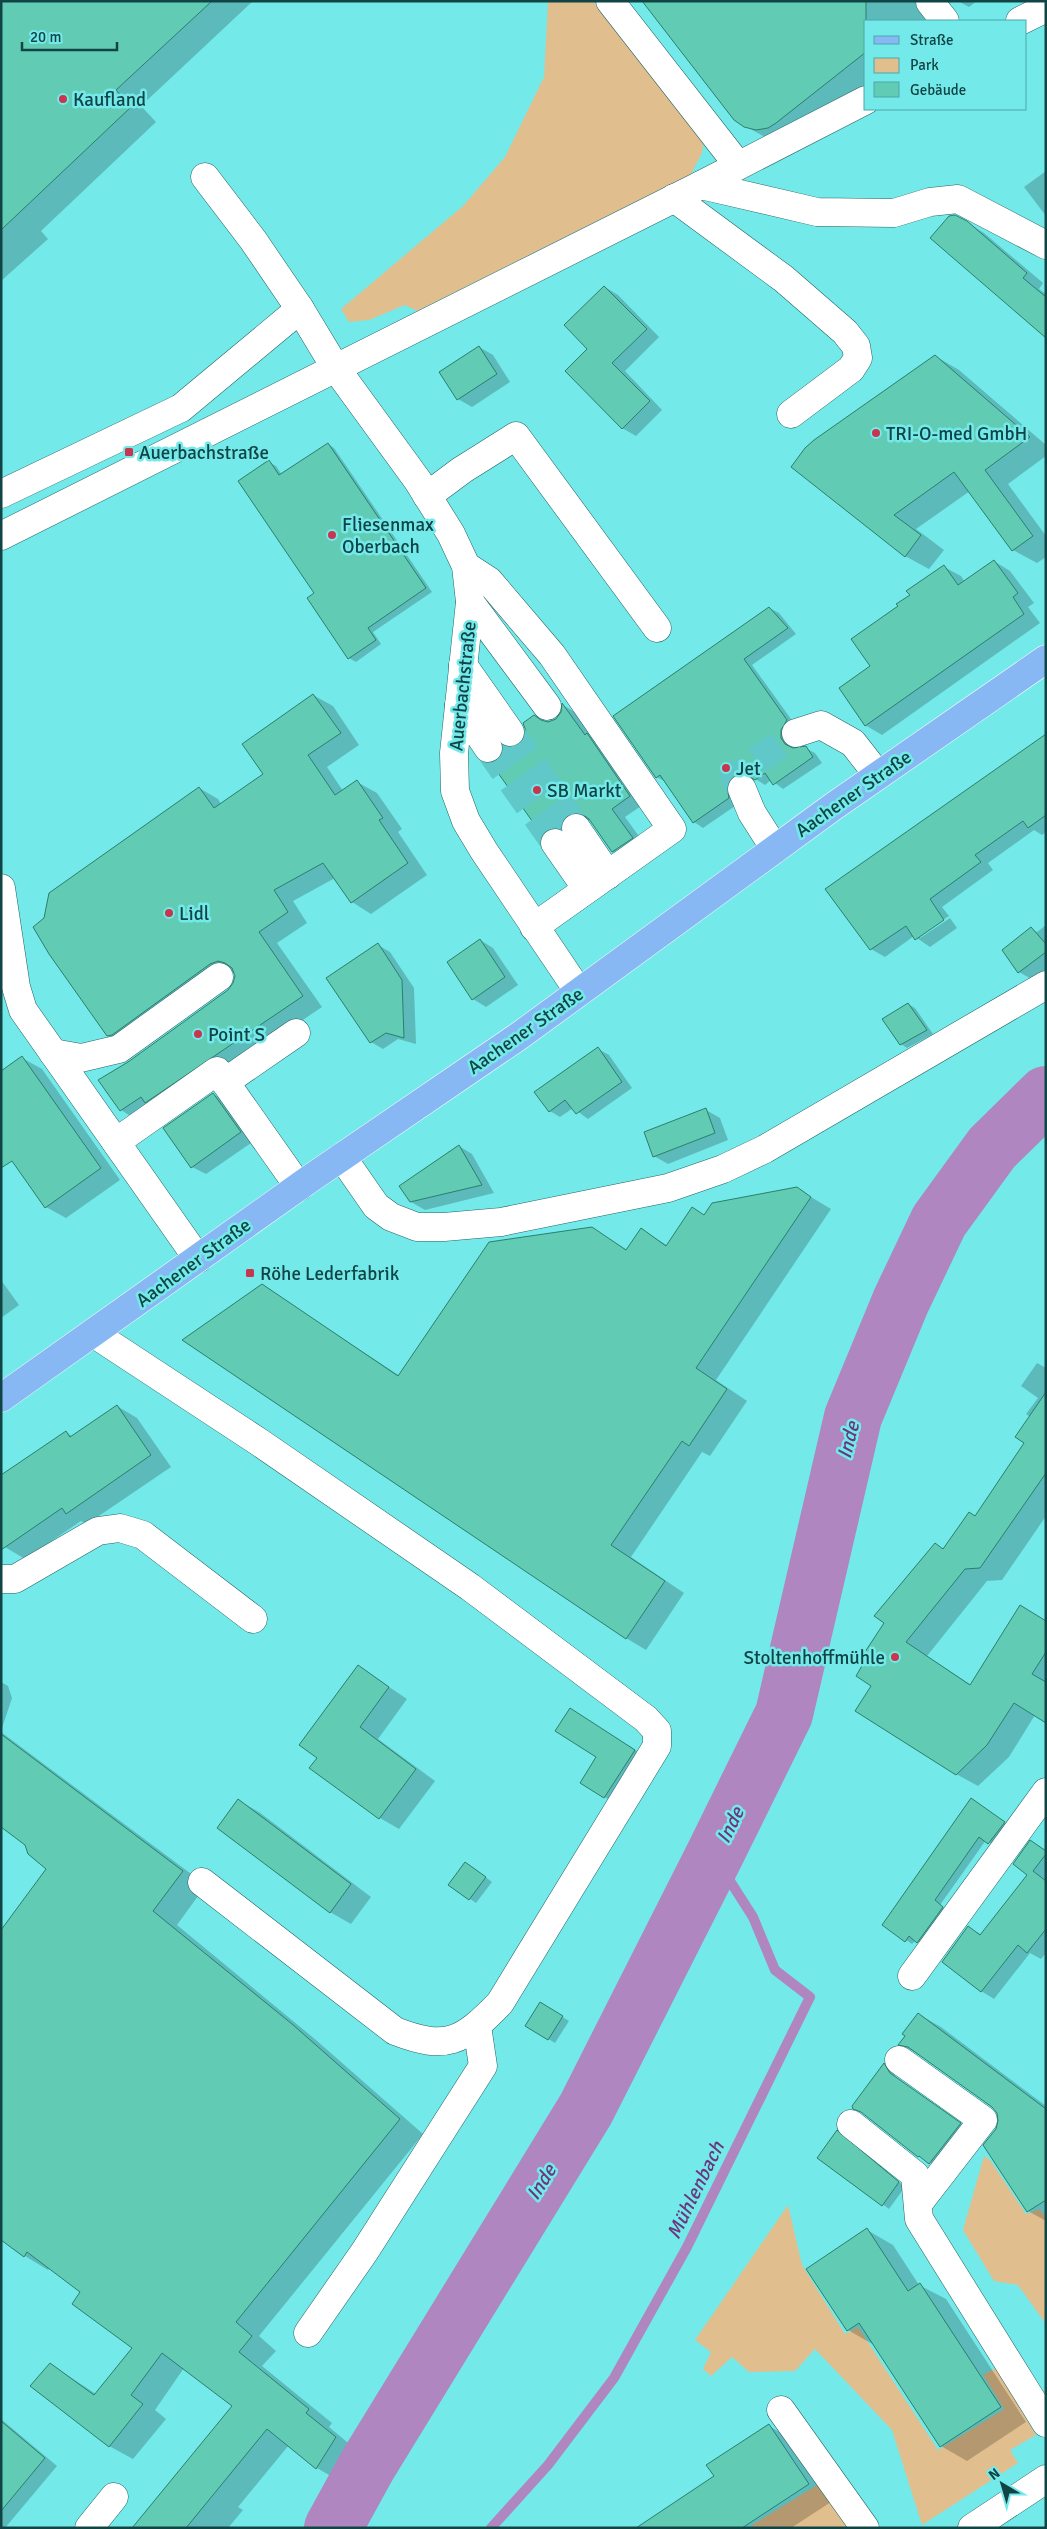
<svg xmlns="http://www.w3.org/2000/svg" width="1047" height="2529" font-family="Signika,sans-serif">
<rect width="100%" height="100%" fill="#74e9ea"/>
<g fill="#e1be8d">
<path d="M548 1H593L704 139 702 153 691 174 417 311 405 305 369 320 349 322 341 309 463 206 505 157 544 77Z"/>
<path d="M984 2156 990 2160 1026 2214 1040 2209 1046 2218V2324L1018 2285 994 2281 963 2230Z"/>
<path d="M788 2205 802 2265 845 2334 858 2327 938 2450 1004 2409 983 2375 996 2368 1036 2435 1010 2450 1018 2463 922 2525 892 2430 815 2349 795 2371 749 2372 732 2357 711 2376 703 2369 711 2352 695 2340Z"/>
<path d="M822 2482 852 2528H753L752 2525Z"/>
</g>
<g fill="#0003">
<path d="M1 1H253L141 106 156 122 41 231 48 239 1 281Z"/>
<path d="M644 1H953L947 4 941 21H866V87L772 141 745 126Z"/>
<path d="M958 1H977L969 7Z"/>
<path d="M1046 171V216L1024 187Z"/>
<path d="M966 222 984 233 1043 283 1039 289 1046 294V336Z"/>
<path d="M605 287 618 295 659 337 625 371 662 410 636 436 622 428 589 350Z"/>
<path d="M479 347 493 355 510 382 472 407 458 399Z"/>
<path d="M935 356 959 370 1046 445V456L1008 484 1046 536V557L1037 563 1013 550 970 491 916 529 944 550 929 569 905 556 793 467Z"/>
<path d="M328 444 334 448 432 592 373 632 381 644 356 662 349 658 269 462 276 466 282 475Z"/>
<path d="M994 561 1010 571 1034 603 1028 607 1040 623 882 735 865 725 871 666 911 596 944 567 961 576 965 582Z"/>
<path d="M769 608 779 613 796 634 752 665 796 726 790 745 794 750 805 748 815 753 822 763 783 789 771 780 765 785 754 778 745 780 738 804 703 828 694 822 666 782 657 777Z"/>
<path d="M313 695 333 706 359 745 327 767 343 791 357 782 377 793 402 829 398 832 427 875 371 914 352 902 335 878 293 901 307 923 277 943 322 1007 165 1113 140 1122 121 1110 129 1063 229 991 235 983V973L127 1046 107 1035 199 788 218 799 221 804 264 774Z"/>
<path d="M563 705 576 713 644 804 625 817 646 846 627 860 612 852 591 820 582 822 557 843 543 834 512 749 520 746 544 722 557 720 563 712Z"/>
<path d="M1046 735V832L1042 835 1034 830 988 863 993 870 942 907 949 916 920 935V938L950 918 957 928 930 947 914 936 885 957 871 949Z"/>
<path d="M1046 925V970L1033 980 1019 972 1003 950 1031 928 1037 932Z"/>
<path d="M480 940 493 948 518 985 486 1007 473 999Z"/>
<path d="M378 945 390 952 414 988 416 1044 398 1039 383 1049 371 1042Z"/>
<path d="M908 1004 915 1008 933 1034 907 1048 901 1044Z"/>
<path d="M598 1049 609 1055 632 1088 588 1119 573 1108 560 1117 550 1111Z"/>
<path d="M22 1058 42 1069 120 1180 66 1218 46 1207Z"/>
<path d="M213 1094 227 1102 254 1141 206 1174 192 1167Z"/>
<path d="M706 1110 720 1118 728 1140 668 1164 654 1156Z"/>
<path d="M459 1146 472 1154 494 1193 425 1210 411 1202Z"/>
<path d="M796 1188 831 1209 716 1380 747 1401 710 1456 702 1452 631 1557 684 1593 646 1650 626 1638 262 1286 400 1376 591 1228 627 1250 641 1229 668 1246 705 1216Z"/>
<path d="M1 1280 19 1305 1 1318Z"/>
<path d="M1037 1363 1046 1368V1516L1002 1580 987 1581 927 1656 971 1685 1046 1622V1722L1035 1715 1009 1757 978 1786 956 1774 872 1686 936 1545 944 1549 976 1517 1026 1443 1030 1417 1026 1414 1038 1398 1021 1386Z"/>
<path d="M117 1406 137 1418 171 1467 87 1524 81 1521 25 1559 5 1547 1 1542 66 1432 73 1437Z"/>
<path d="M358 1666 407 1699 378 1739 435 1781 399 1829 380 1818 318 1758Z"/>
<path d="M1 1682 8 1686 12 1698 1 1731Z"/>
<path d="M584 1718 648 1758 618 1805 581 1783 598 1757Z"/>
<path d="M1 1732 206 1885 177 1925 316 2040 423 2134 259 2336 276 2351 262 2366 332 2423 329 2427 359 2452 341 2482 317 2468 289 2445 238 2507 243 2510 228 2528H133L234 2406 184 2368 155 2410 166 2419 133 2459 109 2446 50 2364 96 2394 133 2348 82 2292 50 2268 48 2270 25 2256 48 1869 27 1844 1 1826Z"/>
<path d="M239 1801 259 1812 371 1897 351 1924 330 1912Z"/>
<path d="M978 1804 1010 1827 996 1847 986 1840 940 1905 949 1911 924 1945 916 1940 912 1944 884 1925Z"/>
<path d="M1031 1842 1046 1850V1953L1041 1959 1030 1953 994 1999 981 1991 968 1927 982 1935 1029 1874Z"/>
<path d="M472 1867 492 1882 476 1903 450 1885Z"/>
<path d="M541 2004 569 2021 555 2043 527 2026Z"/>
<path d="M918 2014 941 2027 1046 2106V2221L1028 2211 997 2130 1000 2122 998 2113 993 2106 925 2058 900 2044Z"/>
<path d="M885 2065 891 2068 896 2078 966 2128 937 2166 918 2156Z"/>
<path d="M844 2136 905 2187 889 2209 819 2157Z"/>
<path d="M867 2230 893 2245 919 2285 946 2299 1026 2422 967 2461 941 2446 874 2345 848 2330Z"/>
<path d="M1 2419 57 2466 5 2528H1Z"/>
<path d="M769 2426 795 2441 834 2500 791 2528H638L716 2477Z"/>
</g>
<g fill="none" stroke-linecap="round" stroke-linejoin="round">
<path stroke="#af86bf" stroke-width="10" d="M491 2528 548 2465 614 2378 687 2247 810 1997 775 1970 753 1917 714 1856"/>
<path stroke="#af86bf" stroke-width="58" d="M333 2528 367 2466 586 2109 714 1856 784 1714 853 1417 901 1301 939 1221 992 1148 1046 1095"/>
</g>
<g fill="#61ccb3" stroke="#2b7f6d">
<path d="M1 1H212L116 90 131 107 1 230Z"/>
<path d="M642 1H866V52L776 123 768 128 756 130 744 127 734 120Z"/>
<path d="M955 215 967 221 1027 273 1023 278 1046 297V338L930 238 949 216Z"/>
<path d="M604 286 647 329 612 363 650 401 622 429 565 371 587 349 564 325Z"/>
<path d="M479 346 497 374 457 400 439 372Z"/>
<path d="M935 355 1030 437 985 470 1033 536 1012 551 954 472 894 515 921 535 905 557 791 467 805 448 814 440Z"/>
<path d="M328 443 426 588 368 628 376 640 348 659 307 598 314 593 238 481 269 460 279 475Z"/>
<path d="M994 560 1018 593 1013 597 1024 614 865 726 839 688 870 666 851 639 898 606 896 604 910 595 906 591 944 565 958 585Z"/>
<path d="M769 607 788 628 744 659 787 720 781 730V738L785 744 793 748 806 746 813 757 773 785 765 773 755 780 744 774 736 775 730 779 727 787 729 798 693 823 660 775 656 778 613 716Z"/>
<path d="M313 694 341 733 308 755 335 795 357 780 383 818 379 820 408 863 351 903 323 863 274 890 288 912 259 932 303 996 145 1103 141 1097 120 1111 98 1080 128 1062 228 990 233 983 235 976 232 968 225 963 218 961 210 964 112 1035 107 1036 49 954 33 927 44 918 49 893 199 787 214 808 263 774 242 744Z"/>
<path d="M562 703 585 735 587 733 630 796 612 809 633 838 612 852 589 819 582 814 574 813 568 815 562 821 560 829 553 828 542 835 491 763 502 755 503 746 512 747 519 744 524 739 526 731 523 723 534 715 541 720 548 722 556 719 561 712Z"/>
<path d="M1046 734V815L1028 828 1023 821 975 855 981 862 930 899 944 920 915 940 906 926 870 950 825 889Z"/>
<path d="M1031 927 1046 944V952L1018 973 1002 950Z"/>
<path d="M480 939 505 977 472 1000 447 962Z"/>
<path d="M378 943 402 980 404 1038 386 1033 370 1043 326 978Z"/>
<path d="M908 1003 927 1030 900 1045 882 1019Z"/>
<path d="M598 1047 622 1082 576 1114 565 1100 549 1112 534 1092Z"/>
<path d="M22 1056 101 1168 45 1208 12 1161 1 1168V1071Z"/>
<path d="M213 1093 241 1132 191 1168 163 1128Z"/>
<path d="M706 1108 715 1133 653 1157 644 1132Z"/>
<path d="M459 1145 482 1185 410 1202 399 1186Z"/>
<path d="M797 1187 811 1197 696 1368 727 1389 689 1446 682 1441 611 1545 665 1581 626 1639 182 1340 262 1284 398 1376 489 1242 592 1227 626 1250 641 1228 666 1246 692 1207 704 1215 712 1203Z"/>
<path d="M1046 1392V1473L980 1568 965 1569 906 1642 970 1685 1020 1605 1046 1621V1652L1032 1674 1046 1682V1723L1014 1703 987 1745 956 1775 855 1711 871 1686 856 1676 863 1664 859 1661 884 1623 874 1616 935 1543 943 1549 969 1512 975 1516 1024 1443 1015 1437Z"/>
<path d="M117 1405 151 1455 66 1514 62 1508 1 1550V1475L66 1431 70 1437Z"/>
<path d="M358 1665 389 1687 360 1727 416 1769 379 1819 309 1768 317 1758 299 1745Z"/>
<path d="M570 1708 635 1750 604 1798 580 1783 596 1757 555 1731Z"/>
<path d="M1 1734 183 1871 153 1911 292 2024 400 2119 236 2322 252 2336 239 2352 309 2409 306 2413 336 2437 316 2469 267 2429 186 2528H132L232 2406 162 2353 131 2395 143 2404 109 2447 30 2386 50 2363 94 2395 132 2348 72 2304 80 2292 27 2252 24 2257 1 2240V1930L46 1869 28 1854 25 1845 1 1827Z"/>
<path d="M971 1798 1005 1822 988 1844 979 1837 935 1900 943 1907 917 1943 909 1936 905 1942 882 1925Z"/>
<path d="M238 1799 351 1884 330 1913 217 1828Z"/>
<path d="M1030 1840 1046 1851V1854L1033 1871 1046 1881V1929L1027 1953 1018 1945 981 1992 942 1962 968 1926 980 1935 1027 1875 1013 1864Z"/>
<path d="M465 1862 486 1877 469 1900 448 1885Z"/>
<path d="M540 2002 563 2016 548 2040 525 2026Z"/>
<path d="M918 2013 1046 2109V2200L1027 2212 983 2145 996 2129 998 2121 997 2113 992 2107 908 2047 898 2045 905 2036 902 2034Z"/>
<path d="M884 2063 890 2073 961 2123 929 2164 919 2156 918 2157 861 2112 853 2109 852 2106Z"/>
<path d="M837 2130 899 2182 882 2206 817 2158Z"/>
<path d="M867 2228 908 2291 920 2283 1001 2407 940 2447 859 2323 847 2331 806 2269Z"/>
<path d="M1 2421 45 2458 1 2511Z"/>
<path d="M769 2424 809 2484 742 2528H636L714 2476 706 2465Z"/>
</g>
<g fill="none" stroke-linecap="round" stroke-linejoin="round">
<g stroke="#60c8c9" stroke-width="28" stroke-dasharray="28 14" stroke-linecap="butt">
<path d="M510 732 576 828"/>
<path d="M488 748 555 843"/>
<path d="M742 789 734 777 796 733"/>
</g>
<defs>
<g id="minor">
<path d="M610 1 738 165"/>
<path d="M930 2 945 21"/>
<path d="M1020 21 1046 8"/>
<path d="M205 177 253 240 300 309 335 367 418 481 451 534 466 566 470 602 454 753 455 791 466 821 484 851 579 992"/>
<path d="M701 185 817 212 894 213 930 202 958 199 1046 245"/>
<path d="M674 198 784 279 845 332 856 346 858 358 851 369 791 414"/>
<path d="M1 494 181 408 300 309"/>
<path d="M427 496 462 470 516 436 657 628"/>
<path d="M1 536 701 185 866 100"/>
<path d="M466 566 489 581 552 655 672 829 534 927"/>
<path d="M470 602 547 706"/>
<path d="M463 665 510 732"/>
<path d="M459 705 488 748"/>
<path d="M796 733 821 725 853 743 878 775"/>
<path d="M742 789 752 813 775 849"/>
<path d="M576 828 608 875"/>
<path d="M555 843 587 889"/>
<path d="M1 888 16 987 23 1010 198 1259"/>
<path d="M296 1033 225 1082 299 1187"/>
<path d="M53 1053 81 1058 119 1049 219 977"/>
<path d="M116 1142 217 1071 225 1082"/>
<path d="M342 1157 376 1206 391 1217 417 1227H444L501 1222 668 1188 723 1169 765 1149 1046 985"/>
<path d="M93 1333 259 1442 470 1587 646 1719 657 1731V1746L500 2003C462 2042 447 2051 395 2031L202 1882"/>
<path d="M1 1579H15L98 1531 120 1528 143 1535 253 1619"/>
<path d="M912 1976 1046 1792"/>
<path d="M899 2060 983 2120 918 2204"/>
<path d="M851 2124 915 2175 919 2219 1046 2423"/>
<path d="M308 2333 365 2251 483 2066 477 2026"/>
<path d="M781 2410 865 2528"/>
<path d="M89 2528 114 2497"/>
<path d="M972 2528 1046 2479"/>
</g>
<path id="major" d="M1 1398 311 1178 519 1036 834 806 1046 659"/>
</defs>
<use href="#minor" stroke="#256464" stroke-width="29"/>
<use href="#major" stroke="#fff" stroke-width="29"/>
<use href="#minor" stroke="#fff" stroke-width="28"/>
<use href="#major" stroke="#88b8f4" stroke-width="28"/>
</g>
<g fill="#c7364f" stroke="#74e9ea" stroke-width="2">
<circle cx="63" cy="99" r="5"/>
<circle cx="876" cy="433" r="5"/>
<rect x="124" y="447" width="10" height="10" rx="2.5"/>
<circle cx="332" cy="535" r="5"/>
<circle cx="726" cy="768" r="5"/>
<circle cx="537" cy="790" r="5"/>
<circle cx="169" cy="913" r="5"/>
<circle cx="198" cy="1034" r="5"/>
<rect x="245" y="1268" width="10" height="10" rx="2.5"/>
<circle cx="895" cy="1657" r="5"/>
</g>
<g text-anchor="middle" stroke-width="5" stroke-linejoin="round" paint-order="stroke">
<g font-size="19" fill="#104445" stroke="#74e9ea" text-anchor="start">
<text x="73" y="106">Kaufland</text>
<text x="886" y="440">TRI-O-med GmbH</text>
<text x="139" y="459">Auerbachstraße</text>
<text x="342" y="531">Fliesenmax<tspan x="342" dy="22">Oberbach</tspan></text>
<text x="736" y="775">Jet</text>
<text x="547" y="797">SB Markt</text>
<text x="179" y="920">Lidl</text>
<text x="208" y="1041">Point S</text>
<text x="260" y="1280">Röhe Lederfabrik</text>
<text x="885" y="1664" text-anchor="end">Stoltenhoffmühle</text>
</g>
<g font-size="19" fill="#104445" stroke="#74e9ea">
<text transform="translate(462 686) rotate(-84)" y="7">Auerbachstraße</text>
<text transform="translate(853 793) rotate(-35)" y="7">Aachener Straße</text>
<text transform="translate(525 1030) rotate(-35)" y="7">Aachener Straße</text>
<text transform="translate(193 1262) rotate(-36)" y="7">Aachener Straße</text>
</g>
<g font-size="20" font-style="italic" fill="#6a377e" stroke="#74e9ea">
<text transform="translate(848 1440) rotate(-76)" y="7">Inde</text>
<text transform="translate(730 1825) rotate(-64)" y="7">Inde</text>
<text transform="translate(541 2182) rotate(-58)" y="7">Inde</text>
<text transform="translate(695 2190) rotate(-64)" y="7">Mühlenbach</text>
</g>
</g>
<rect width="1047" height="2529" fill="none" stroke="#104445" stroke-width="5"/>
<rect x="864" y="20" width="162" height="90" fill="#74e9ea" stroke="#4ca7a8"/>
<rect x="874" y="36" width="25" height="8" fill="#88b8f4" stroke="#4ca7a8"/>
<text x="910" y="45" font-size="15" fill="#104445">Straße</text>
<rect x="874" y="58" width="25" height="15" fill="#e1be8d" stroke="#4ca7a8"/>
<text x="910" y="70" font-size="15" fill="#104445">Park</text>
<rect x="874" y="82" width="25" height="15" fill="#61ccb3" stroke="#4ca7a8"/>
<text x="910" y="95" font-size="15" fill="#104445">Gebäude</text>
<g transform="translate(1002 2484) rotate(322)" stroke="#74e9ea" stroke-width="4" paint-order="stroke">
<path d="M0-4L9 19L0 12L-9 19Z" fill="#104445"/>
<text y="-8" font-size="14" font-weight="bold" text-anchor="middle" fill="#104445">N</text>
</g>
<path d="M22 42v8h95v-8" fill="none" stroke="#104445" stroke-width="2.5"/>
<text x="30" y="42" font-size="15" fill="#104445" stroke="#74e9ea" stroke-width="4" paint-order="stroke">20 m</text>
</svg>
